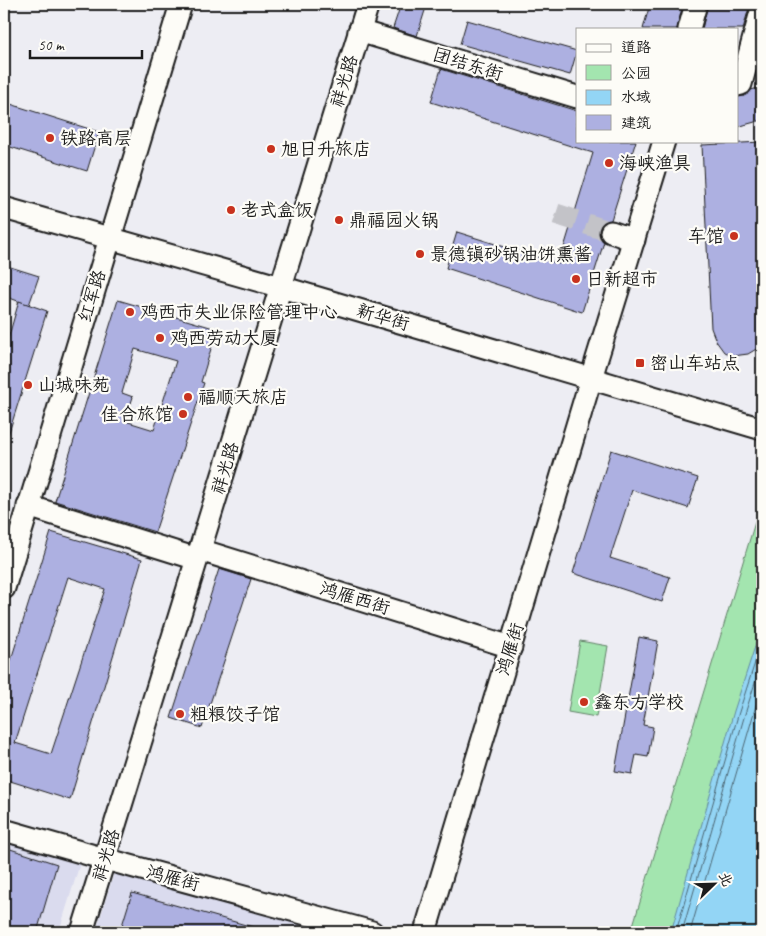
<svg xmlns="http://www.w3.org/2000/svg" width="766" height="936" font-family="Caveat,'LXGW WenKai TC',sans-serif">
<rect width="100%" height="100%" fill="#ededf3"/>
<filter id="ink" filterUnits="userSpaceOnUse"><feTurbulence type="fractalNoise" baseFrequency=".02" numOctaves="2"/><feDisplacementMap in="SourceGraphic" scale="10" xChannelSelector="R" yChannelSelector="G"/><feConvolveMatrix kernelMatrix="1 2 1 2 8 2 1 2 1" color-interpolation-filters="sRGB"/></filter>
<g filter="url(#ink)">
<g fill="#dadbee">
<path d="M4 838 81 860 59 932H4Z"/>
<path d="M114 873 329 932H96Z"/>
</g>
<g fill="#a3e5af" stroke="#608066">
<path d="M762 499V932H631Z"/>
<path d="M580 641 608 646 596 717 568 712Z"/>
</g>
<path fill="#93d5f5" stroke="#638b9e" d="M762 625V932H671L734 711Z"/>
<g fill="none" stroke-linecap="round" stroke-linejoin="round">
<g stroke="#4c6673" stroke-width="1">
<path d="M676 932 739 712 762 641"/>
<path d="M682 932 745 714 762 661"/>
<path d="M690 932 762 685"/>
</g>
</g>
<g fill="#adb0e1" stroke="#1c1c1c" fill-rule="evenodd">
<path d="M401 4H427L417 36 393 28Z"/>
<path d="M650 4H683L677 29H643Z"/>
<path d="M708 4H750L743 29H702Z"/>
<path d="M467 20 577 51 570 75 460 44Z"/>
<path d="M441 69 577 111V141H636L611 220 603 222 599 228V235L604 242 582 312 446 268 457 232 559 264 593 153 431 102Z"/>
<path d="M762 87V120L737 127V97L744 96 751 90Z"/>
<path d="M4 102 99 132 87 171 4 145Z"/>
<path d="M762 142V336L758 348 748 354 733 356 724 352 716 341 711 328 702 145Z"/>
<path d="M4 265 39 276 29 305 4 296Z"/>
<path d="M118 300 217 329 201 382 204 383 155 532 55 501ZM135 349 176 361 154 430 125 421 133 397 122 393Z"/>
<path d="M19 301 47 311 6 442H4V353Z"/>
<path d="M611 450 698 478 688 508 632 490 610 558 670 577 662 602 573 573Z"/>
<path d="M51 532 142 559 70 800 4 779V682ZM68 577 105 589 51 754 15 743Z"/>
<path d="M219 569 251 579 202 728 171 718Z"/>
<path d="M639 637 658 641 643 725 653 727 648 757 636 755 632 774 615 771Z"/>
<path d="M4 847 57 864 37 932H4Z"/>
<path d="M132 893 260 929 259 932H120Z"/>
</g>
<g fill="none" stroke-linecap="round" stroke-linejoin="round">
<path stroke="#c3c3c8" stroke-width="21" stroke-dasharray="21 11" stroke-linecap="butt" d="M556 214 611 232"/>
<defs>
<g id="minor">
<path d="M689 29 696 4"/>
<path d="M359 31 577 97"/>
<path d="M737 85 741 84 762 8"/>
<path d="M4 208 281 287 762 429"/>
<path d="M611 232 634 240"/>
<path d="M28 506 197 559"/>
<path d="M200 550 511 647"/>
<path d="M4 588 181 4"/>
<path d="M4 830 105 859 372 932"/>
<path d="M82 932 368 4"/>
<path d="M425 932 595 365 664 141"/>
</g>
</defs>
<use href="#minor" stroke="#1c1c1c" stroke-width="25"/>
<use href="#minor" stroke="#fdfcf7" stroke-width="21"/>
</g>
</g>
<g fill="#c8321e" stroke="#fdfcf7" stroke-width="2">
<circle cx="50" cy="138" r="5"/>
<circle cx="271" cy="149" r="5"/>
<circle cx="609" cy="163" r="5"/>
<circle cx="231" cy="210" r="5"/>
<circle cx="339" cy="220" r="5"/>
<circle cx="734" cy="236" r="5"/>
<circle cx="420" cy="254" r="5"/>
<circle cx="576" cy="279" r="5"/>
<circle cx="130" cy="312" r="5"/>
<circle cx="160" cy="338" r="5"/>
<rect x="635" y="358" width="10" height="10" rx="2.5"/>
<circle cx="28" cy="385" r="5"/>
<circle cx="188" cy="397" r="5"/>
<circle cx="183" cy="414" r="5"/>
<circle cx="584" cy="702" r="5"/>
<circle cx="180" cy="714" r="5"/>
</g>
<g text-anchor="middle" stroke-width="4.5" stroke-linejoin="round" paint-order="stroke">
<g font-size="18" fill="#1c1c1c" stroke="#fdfcf7">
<text transform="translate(468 64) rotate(17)" y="6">团结东街</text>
<text transform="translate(344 81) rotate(-73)" y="6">祥光路</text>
<text transform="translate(92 296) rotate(-73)" y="6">红军路</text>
<text transform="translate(383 317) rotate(16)" y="6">新华街</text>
<text transform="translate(225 468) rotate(-73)" y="6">祥光路</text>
<text transform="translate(355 598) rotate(17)" y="6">鸿雁西街</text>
<text transform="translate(510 649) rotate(-73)" y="6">鸿雁街</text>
<text transform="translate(106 855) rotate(-73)" y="6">祥光路</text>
<text transform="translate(173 878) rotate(15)" y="6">鸿雁街</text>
</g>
<g font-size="18" fill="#1c1c1c" stroke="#fdfcf7" text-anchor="start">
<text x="60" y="144">铁路高层</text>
<text x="281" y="155">旭日升旅店</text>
<text x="619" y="169">海峡渔具</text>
<text x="241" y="216">老式盒饭</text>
<text x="349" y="226">鼎福园火锅</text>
<text x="724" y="242" text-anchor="end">车馆</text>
<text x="430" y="260">景德镇砂锅油饼熏酱</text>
<text x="586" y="285">日新超市</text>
<text x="140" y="318">鸡西市失业保险管理中心</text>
<text x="170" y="344">鸡西劳动大厦</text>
<text x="650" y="369">密山车站点</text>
<text x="38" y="391">山城味苑</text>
<text x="198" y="403">福顺天旅店</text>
<text x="173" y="420" text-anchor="end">佳合旅馆</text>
<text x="594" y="708">鑫东方学校</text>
<text x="190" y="720">粗粮饺子馆</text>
</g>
</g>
<rect width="766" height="936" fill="none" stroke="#fdfcf7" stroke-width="20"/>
<rect x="10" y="10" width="746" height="916" fill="none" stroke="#1c1c1c" stroke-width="2" filter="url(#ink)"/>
<rect x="576" y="28" width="162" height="115" fill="#fdfcf7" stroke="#a3a29f"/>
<rect x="586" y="44" width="25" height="8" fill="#fdfcf7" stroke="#a3a29f"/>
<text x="621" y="52" font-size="15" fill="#1c1c1c">道路</text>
<rect x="586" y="65" width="25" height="15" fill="#a3e5af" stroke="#a3a29f"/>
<text x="621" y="78" font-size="15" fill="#1c1c1c">公园</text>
<rect x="586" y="90" width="25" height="15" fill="#93d5f5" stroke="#a3a29f"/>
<text x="621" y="102" font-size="15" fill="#1c1c1c">水域</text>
<rect x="586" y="115" width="25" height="15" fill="#adb0e1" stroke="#a3a29f"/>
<text x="621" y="128" font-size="15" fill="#1c1c1c">建筑</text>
<g transform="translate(714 884) rotate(67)" stroke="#fdfcf7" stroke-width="4" paint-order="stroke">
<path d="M0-4L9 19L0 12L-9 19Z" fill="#1c1c1c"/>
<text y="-8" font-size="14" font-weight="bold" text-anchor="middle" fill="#1c1c1c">北</text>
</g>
<path d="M30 50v8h112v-8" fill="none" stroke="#1c1c1c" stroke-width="2.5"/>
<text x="38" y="50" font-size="15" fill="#1c1c1c" stroke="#fdfcf7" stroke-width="4" paint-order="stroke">50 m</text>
</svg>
